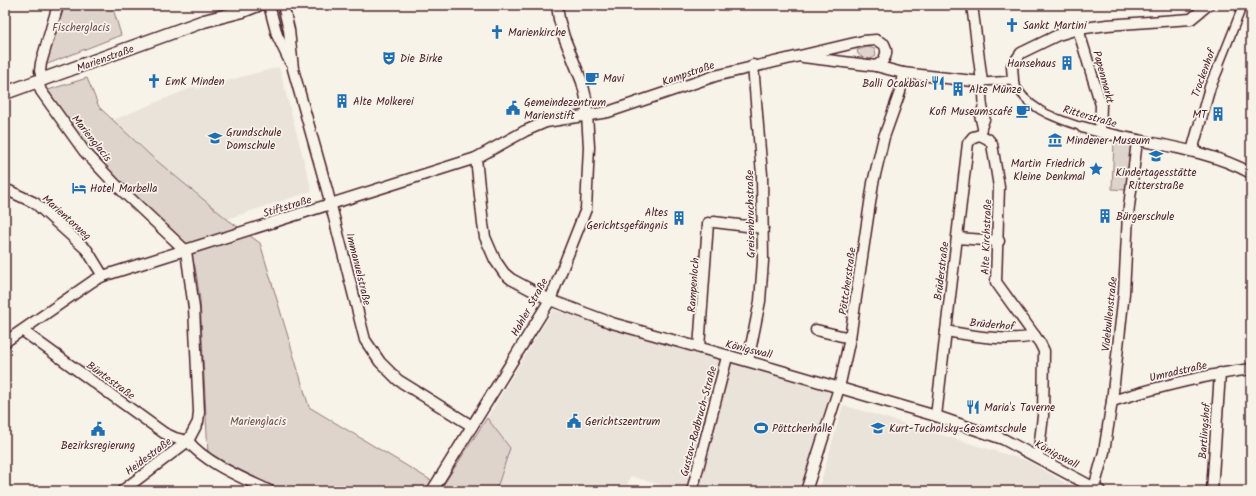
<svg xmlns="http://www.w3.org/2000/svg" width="1256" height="496" font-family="Kalam,sans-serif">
<rect width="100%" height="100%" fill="#f7f3e8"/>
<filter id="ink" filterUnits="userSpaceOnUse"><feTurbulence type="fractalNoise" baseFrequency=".025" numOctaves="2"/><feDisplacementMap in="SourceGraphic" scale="8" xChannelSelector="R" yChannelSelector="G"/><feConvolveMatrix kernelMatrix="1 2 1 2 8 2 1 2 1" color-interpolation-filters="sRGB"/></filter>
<g filter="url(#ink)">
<g fill="#eae3da">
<path d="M279 67 312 191 227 219 151 156 113 120 196 86 197 89Z"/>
<path d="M553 310 830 392 800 491H683L630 476 626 491H496L510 448 487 418Z"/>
<path d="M843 405 1028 461 1080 491H818Z"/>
</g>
<g fill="#ded4cc" stroke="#947a7c">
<path d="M65 5H112L121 35 45 65Z"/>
<path d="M868 47 875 49 876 56 867 61 858 54 857 50Z"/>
<path d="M87 78 99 107 151 156 227 219 260 243 309 407 442 487 487 418 510 448 496 491H279L208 454 200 299 195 266 186 251 88 151 48 90Z"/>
<path d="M1114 142 1131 145 1126 190 1112 189Z"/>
</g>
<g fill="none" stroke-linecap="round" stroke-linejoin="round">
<defs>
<g id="pedestrian">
<path d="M1218 68 1243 5"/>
<path d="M982 130 979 117 983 104"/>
<path d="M980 135 986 118 983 104 982 82 1013 80C1025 109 1055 118 1082 127"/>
</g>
<g id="minor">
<path d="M269 5 277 35 290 62"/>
<path d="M283 5 289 30 293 69 327 190 365 340 380 362 398 380 472 426"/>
<path d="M1078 29 1101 105 1100 132"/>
<path d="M803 57 876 66 903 73 982 82 972 5"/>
<path d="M43 80 40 71 41 63 58 5"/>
<path d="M1013 80 1012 66 1021 53 1058 35 1078 29 1107 25 1191 19 1208 5"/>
<path d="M38 82 41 91 84 151 115 184 186 251 194 308 199 412 198 422 188 441 122 491"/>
<path d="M1082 127C1138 144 1199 145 1251 173"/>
<path d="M1192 151 1210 87 1218 68"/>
<path d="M476 158 483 224 485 237 495 260 504 273 511 279 550 300 612 323 768 367 936 416 1003 439 1100 491"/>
<path d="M5 189 35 203 87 250 103 276"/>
<path d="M714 222 763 228"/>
<path d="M957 238 999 241"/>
<path d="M816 330 850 338"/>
<path d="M23 331 164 433 175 438 188 441"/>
<path d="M946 331C975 336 1006 342 1035 336"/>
<path d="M5 342 93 281 103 276 476 158 525 131 546 122 608 112 715 76 863 41 876 40 884 44C889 53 885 61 876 66"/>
<path d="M699 348 708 223"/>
<path d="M748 361 760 301 763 261 762 175 753 65"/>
<path d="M1112 401C1158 387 1203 375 1251 369"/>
<path d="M936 416 968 143 973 137 980 135 988 139 992 144 999 187 996 282 1040 343 1044 351 1043 416 1038 457"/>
<path d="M188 441C205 463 245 479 270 491"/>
<path d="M1094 488 1104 452 1112 401 1124 293 1128 215 1137 141"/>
<path d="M432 491 550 300 586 209 589 147 586 98 582 82 564 37 559 19 557 5"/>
<path d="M692 491 727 357"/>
<path d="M806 491 839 388 850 338 873 183 884 137 900 92 903 73"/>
<path d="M1212 491 1220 373"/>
</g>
<path id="tertiary" d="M5 93 204 21 243 11 258 5"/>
</defs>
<use href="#pedestrian" stroke="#4a1f2b" stroke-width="10"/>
<use href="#minor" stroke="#4a1f2b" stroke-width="13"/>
<use href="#tertiary" stroke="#4a1f2b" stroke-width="15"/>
<use href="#pedestrian" stroke="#f7f3e8" stroke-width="7"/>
<use href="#minor" stroke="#f7f3e8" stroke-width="10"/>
<use href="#tertiary" stroke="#f7f3e8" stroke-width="12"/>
</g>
</g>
<defs>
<symbol id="church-bare" viewBox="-9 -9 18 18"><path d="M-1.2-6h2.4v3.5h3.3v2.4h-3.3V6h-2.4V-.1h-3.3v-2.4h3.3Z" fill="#1f6fb2" stroke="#f7f3e8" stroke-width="2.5" paint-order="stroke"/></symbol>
<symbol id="theatre-bare" viewBox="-9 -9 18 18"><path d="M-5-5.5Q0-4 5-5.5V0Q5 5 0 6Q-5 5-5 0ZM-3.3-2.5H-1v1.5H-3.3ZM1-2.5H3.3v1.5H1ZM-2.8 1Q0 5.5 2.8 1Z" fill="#1f6fb2" stroke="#f7f3e8" stroke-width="2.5" paint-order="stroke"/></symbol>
<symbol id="building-bare" viewBox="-9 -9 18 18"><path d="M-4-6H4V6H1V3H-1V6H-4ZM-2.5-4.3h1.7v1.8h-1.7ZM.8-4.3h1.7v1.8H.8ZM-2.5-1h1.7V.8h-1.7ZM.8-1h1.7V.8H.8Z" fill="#1f6fb2" stroke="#f7f3e8" stroke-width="2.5" paint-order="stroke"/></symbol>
<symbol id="cafe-bare" viewBox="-9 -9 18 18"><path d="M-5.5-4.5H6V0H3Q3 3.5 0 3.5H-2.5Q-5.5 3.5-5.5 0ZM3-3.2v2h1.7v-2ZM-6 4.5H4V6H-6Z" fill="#1f6fb2" stroke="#f7f3e8" stroke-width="2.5" paint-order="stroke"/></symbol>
<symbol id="restaurant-bare" viewBox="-9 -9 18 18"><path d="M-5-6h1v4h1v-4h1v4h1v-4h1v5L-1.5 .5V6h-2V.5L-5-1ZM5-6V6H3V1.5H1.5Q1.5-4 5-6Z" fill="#1f6fb2" stroke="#f7f3e8" stroke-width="2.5" paint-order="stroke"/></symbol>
<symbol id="civic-bare" viewBox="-9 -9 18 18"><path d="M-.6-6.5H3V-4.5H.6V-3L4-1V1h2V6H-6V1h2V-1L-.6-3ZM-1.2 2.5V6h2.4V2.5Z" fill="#1f6fb2" stroke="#f7f3e8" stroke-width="2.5" paint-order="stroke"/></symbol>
<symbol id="school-bare" viewBox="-9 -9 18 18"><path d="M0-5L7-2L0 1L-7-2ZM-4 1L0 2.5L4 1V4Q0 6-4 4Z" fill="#1f6fb2" stroke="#f7f3e8" stroke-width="2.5" paint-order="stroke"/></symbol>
<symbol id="museum-bare" viewBox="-9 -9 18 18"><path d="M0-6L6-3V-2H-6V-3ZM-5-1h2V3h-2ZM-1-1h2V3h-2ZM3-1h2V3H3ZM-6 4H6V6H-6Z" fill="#1f6fb2" stroke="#f7f3e8" stroke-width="2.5" paint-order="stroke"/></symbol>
<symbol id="sight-bare" viewBox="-9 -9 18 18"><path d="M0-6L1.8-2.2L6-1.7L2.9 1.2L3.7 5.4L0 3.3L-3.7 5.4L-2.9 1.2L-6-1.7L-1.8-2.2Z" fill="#1f6fb2" stroke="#f7f3e8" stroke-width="2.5" paint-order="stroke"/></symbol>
<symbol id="hotel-bare" viewBox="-9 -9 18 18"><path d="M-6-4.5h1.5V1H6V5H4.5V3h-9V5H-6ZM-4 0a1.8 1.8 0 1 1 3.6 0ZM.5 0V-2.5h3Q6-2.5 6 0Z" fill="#1f6fb2" stroke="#f7f3e8" stroke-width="2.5" paint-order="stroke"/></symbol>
<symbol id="stadium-bare" viewBox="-9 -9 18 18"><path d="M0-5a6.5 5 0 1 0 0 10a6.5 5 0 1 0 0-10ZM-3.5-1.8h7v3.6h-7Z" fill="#1f6fb2" stroke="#f7f3e8" stroke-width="2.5" paint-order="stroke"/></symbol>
</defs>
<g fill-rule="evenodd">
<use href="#church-bare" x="1002" y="15" width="20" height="20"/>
<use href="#church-bare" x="487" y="22" width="20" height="20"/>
<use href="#theatre-bare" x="379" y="48" width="20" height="20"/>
<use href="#building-bare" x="1057" y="53" width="20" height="20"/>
<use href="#cafe-bare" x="582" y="68" width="20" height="20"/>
<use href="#church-bare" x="144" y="71" width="20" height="20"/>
<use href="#restaurant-bare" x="928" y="73" width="20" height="20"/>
<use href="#building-bare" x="948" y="79" width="20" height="20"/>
<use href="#building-bare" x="332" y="91" width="20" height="20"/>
<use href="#civic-bare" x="503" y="98" width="20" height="20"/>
<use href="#cafe-bare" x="1013" y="101" width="20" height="20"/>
<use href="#building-bare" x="1208" y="104" width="20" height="20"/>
<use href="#school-bare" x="205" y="128" width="20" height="20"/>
<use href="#museum-bare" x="1045" y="130" width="20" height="20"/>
<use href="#school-bare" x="1146" y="146" width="20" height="20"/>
<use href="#sight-bare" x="1086" y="159" width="20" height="20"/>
<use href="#hotel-bare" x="69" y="178" width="20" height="20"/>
<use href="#building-bare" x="1095" y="206" width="20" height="20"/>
<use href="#building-bare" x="669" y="208" width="20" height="20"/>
<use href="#restaurant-bare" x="963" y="397" width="20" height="20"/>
<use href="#civic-bare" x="564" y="411" width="20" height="20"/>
<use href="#stadium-bare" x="751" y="418" width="20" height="20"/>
<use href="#school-bare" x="868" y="418" width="20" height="20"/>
<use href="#civic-bare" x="88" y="419" width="20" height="20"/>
</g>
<g text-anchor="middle" stroke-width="3.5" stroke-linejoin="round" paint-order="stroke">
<g font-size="11" fill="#4a1f2b" stroke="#f7f3e8" text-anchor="start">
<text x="1023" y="29">Sankt Martini</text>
<text x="508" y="36">Marienkirche</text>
<text x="400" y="62">Die Birke</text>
<text x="1056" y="67" text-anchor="end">Hansehaus</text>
<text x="603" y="82">Mavi</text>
<text x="165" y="85">EmK Minden</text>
<text x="927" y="87" text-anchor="end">Balli Ocakbasi</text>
<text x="969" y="93">Alte Münze</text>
<text x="353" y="105">Alte Molkerei</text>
<text x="524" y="106">Gemeindezentrum<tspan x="524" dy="13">Marienstift</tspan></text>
<text x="1012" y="115" text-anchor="end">Kofi Museumscafé</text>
<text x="1207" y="118" text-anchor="end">MT</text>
<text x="226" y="136">Grundschule<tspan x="226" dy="13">Domschule</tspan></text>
<text x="1066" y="144">Mindener Museum</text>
<text x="1085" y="167" text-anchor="end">Martin Friedrich<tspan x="1085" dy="13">Kleine Denkmal</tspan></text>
<text x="1156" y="176" text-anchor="middle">Kindertagesstätte<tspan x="1156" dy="13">Ritterstraße</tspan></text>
<text x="90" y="192">Hotel Marbella</text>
<text x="668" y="216" text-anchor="end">Altes<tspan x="668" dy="13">Gerichtsgefängnis</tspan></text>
<text x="1116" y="220">Bürgerschule</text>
<text x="984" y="411">Maria's Taverne</text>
<text x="585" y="425">Gerichtszentrum</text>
<text x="772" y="432">Pöttcherhalle</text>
<text x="889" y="432">Kurt-Tucholsky-Gesamtschule</text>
<text x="98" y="449" text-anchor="middle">Bezirksregierung</text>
</g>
<g font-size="11" fill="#6f4c53" stroke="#f7f3e8">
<text x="81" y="31">Fischerglacis</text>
<text x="258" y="425">Marienglacis</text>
</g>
<g font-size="11" fill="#4a1f2b" stroke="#f7f3e8">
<text transform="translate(105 58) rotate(-20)" y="4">Marienstraße</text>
<text transform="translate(688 73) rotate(-19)" y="4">Kampstraße</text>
<text transform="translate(1203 73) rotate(-70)" y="4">Trockenhof</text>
<text transform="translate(1104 77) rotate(75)" y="4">Papenmarkt</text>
<text transform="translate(1090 116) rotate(16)" y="4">Ritterstraße</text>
<text transform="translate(92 138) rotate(51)" y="4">Marienglacis</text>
<text transform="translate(287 206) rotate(-17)" y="4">Stiftstraße</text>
<text transform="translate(750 214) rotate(-91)" y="4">Greisenbruchstraße</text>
<text transform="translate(67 217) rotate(42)" y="4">Marientorweg</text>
<text transform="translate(986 237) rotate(-88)" y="4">Alte Kirchstraße</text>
<text transform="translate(359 269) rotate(76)" y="4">Immanuelstraße</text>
<text transform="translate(941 271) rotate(-83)" y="4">Brüderstraße</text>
<text transform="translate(847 281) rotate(-82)" y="4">Pöttcherstraße</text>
<text transform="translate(693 285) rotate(-86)" y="4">Rampenloch</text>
<text transform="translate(529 307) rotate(-61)" y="4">Hahler Straße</text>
<text transform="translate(1109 314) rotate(-84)" y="4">Videbullenstraße</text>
<text transform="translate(992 324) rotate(5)" y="4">Brüderhof</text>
<text transform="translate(749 349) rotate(14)" y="4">Königswall</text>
<text transform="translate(1178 371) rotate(-13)" y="4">Umradstraße</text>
<text transform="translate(111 380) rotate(36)" y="4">Büntestraße</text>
<text transform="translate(698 421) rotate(-75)" y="4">Gustav-Radbruch-Straße</text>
<text transform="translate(1204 431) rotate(-86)" y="4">Bartlingshof</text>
<text transform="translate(1057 454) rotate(28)" y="4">Königswall</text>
<text transform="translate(148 456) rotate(-37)" y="4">Heidestraße</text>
</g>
</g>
<rect width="1256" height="496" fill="none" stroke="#f7f3e8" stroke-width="20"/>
<rect x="10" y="10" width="1236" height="476" fill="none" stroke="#4a1f2b" stroke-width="1.5" filter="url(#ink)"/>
</svg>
